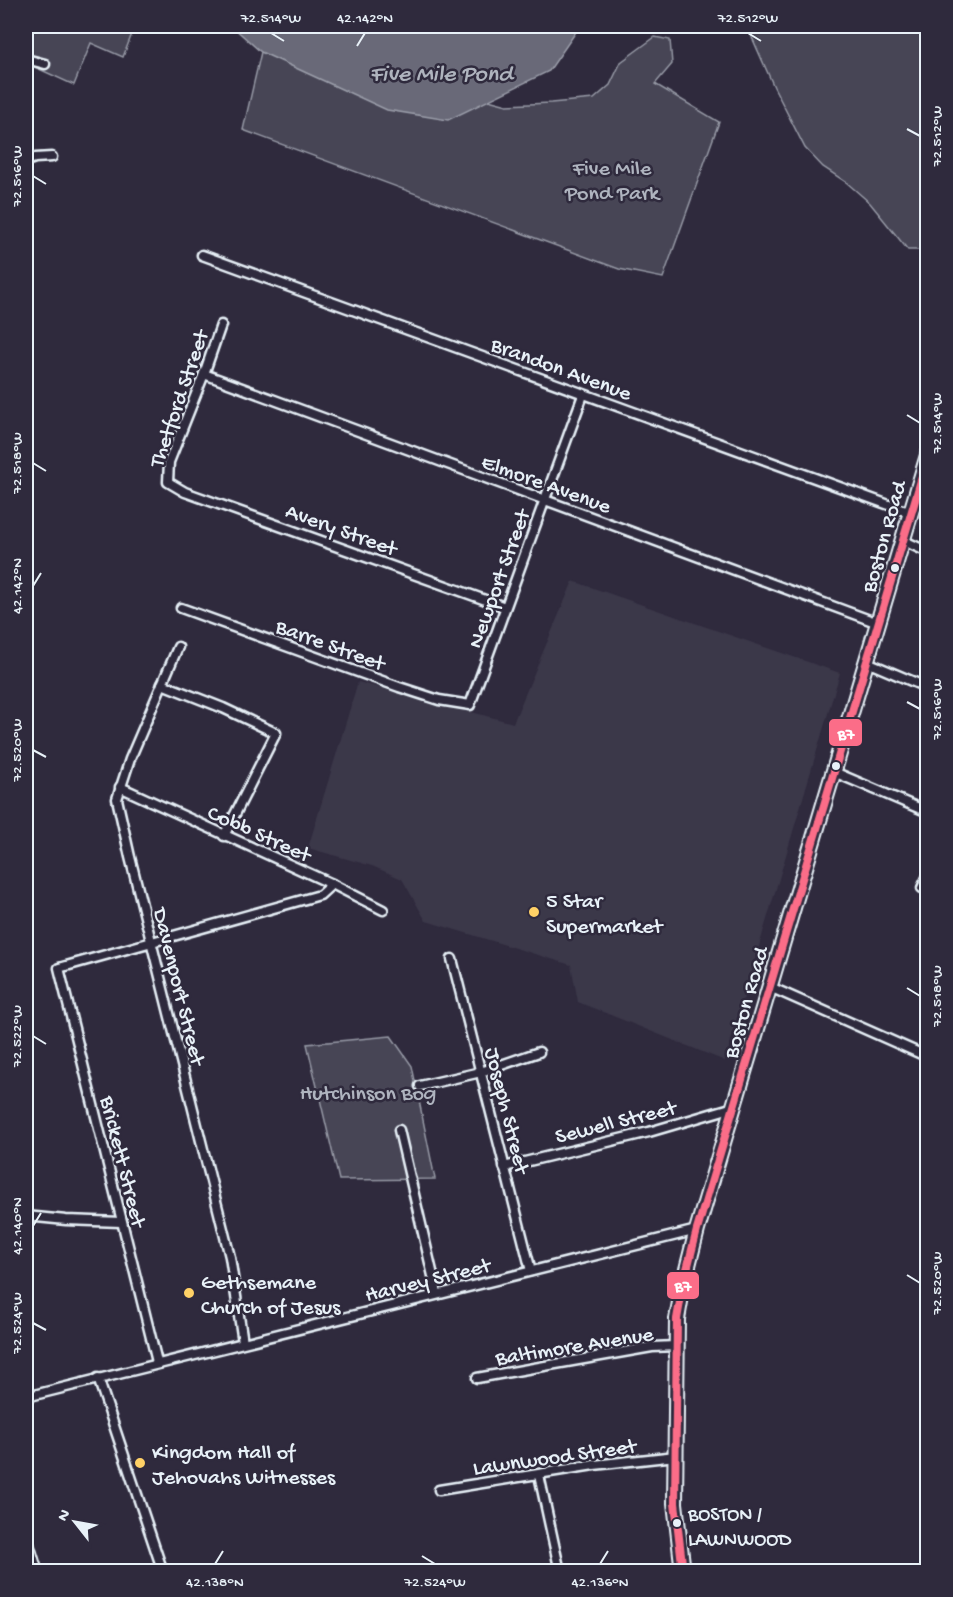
<svg xmlns="http://www.w3.org/2000/svg" width="953" height="1597" font-family="'Gochi Hand',sans-serif">
<rect width="100%" height="100%" fill="#2f2a3d"/>
<filter id="ink" filterUnits="userSpaceOnUse"><feTurbulence type="fractalNoise" baseFrequency=".0167" numOctaves="2"/><feDisplacementMap in="SourceGraphic" scale="12" xChannelSelector="R" yChannelSelector="G"/><feConvolveMatrix kernelMatrix="1 2 1 2 8 2 1 2 1" color-interpolation-filters="sRGB"/></filter>
<g filter="url(#ink)">
<path fill="#3b3749" d="M573 581 840 673 725 1061 578 1002 571 965 426 921 402 879 372 866 308 848 358 682 513 723Z"/>
<g fill="#464455" stroke="#979aa6" stroke-width="1.5">
<path d="M26 26H135L123 57 91 43 74 85 26 63Z"/>
<path d="M267 26 455 91 507 105 551 103 594 99 610 85 621 62 655 37 670 40 672 64 655 84 719 122 663 278 619 269 243 130Z"/>
<path d="M747 26H927V250H908L870 203 846 182 823 167 805 148 774 87Z"/>
<path d="M391 1036 412 1066 435 1179 339 1180 307 1044Z"/>
</g>
<path fill="#696978" stroke="#9c9fab" stroke-width="1.5" d="M232 26H580L549 71 448 120 387 110 261 52Z"/>
<g fill="none" stroke-linecap="round" stroke-linejoin="round">
<defs>
<g id="street">
<path d="M26 59 45 64"/>
<path d="M26 161 35 158 52 157"/>
<path d="M202 255 911 513"/>
<path d="M221 325 204 374 169 462 168 482 185 492 505 607"/>
<path d="M204 374 878 623"/>
<path d="M902 540 928 552"/>
<path d="M181 608 399 687 439 700 470 705 583 395"/>
<path d="M178 647 130 759 117 799 130 857 230 1257 243 1342"/>
<path d="M867 662 928 688"/>
<path d="M162 684 223 708 276 733 224 836"/>
<path d="M834 772 928 812"/>
<path d="M120 787 332 884 383 910"/>
<path d="M922 888 928 876"/>
<path d="M452 959 531 1271"/>
<path d="M770 987 928 1057"/>
<path d="M420 1086 481 1072 539 1052"/>
<path d="M399 1130 437 1293"/>
<path d="M504 1167 649 1132 734 1107"/>
<path d="M26 1216 66 1220 121 1222"/>
<path d="M157 1362 59 968 320 895 332 884"/>
<path d="M98 1378 163 1572"/>
<path d="M477 1378 652 1347 676 1346"/>
<path d="M26 1397 697 1230"/>
<path d="M539 1475 560 1572"/>
<path d="M439 1490 594 1465 676 1456"/>
</g>
<path id="secondary" d="M26 1540 36 1572"/>
<path id="primary" d="M683 1572 675 1503 677 1319 683 1285 697 1230 928 455"/>
</defs>
<use href="#street" stroke="#e8f1f8" stroke-width="13"/>
<use href="#secondary" stroke="#e8f1f8" stroke-width="16"/>
<use href="#primary" stroke="#e8f1f8" stroke-width="18"/>
<use href="#street" stroke="#2f2a3d" stroke-width="8"/>
<use href="#secondary" stroke="#2f2a3d" stroke-width="12"/>
<use href="#primary" stroke="#2f2a3d" stroke-width="14"/>
<defs>
<path id="bus-1" d="M683 1572 675 1503 677 1319 683 1285 697 1230 928 457"/>
</defs>
<use href="#bus-1" stroke="#2f2a3d" stroke-width="12"/>
<use href="#bus-1" stroke="#fb6d88" stroke-width="8"/>
</g>
</g>
<path fill="none" stroke="#e8f1f8" stroke-width="2" d="M271 33 284 41M748 33 761 41M357 46 365 33M907 129 920 136M33 176 46 184M907 415 920 423M33 463 46 471M33 586 41 573M907 702 920 709M33 750 46 757M907 988 920 996M33 1036 46 1044M33 1226 41 1213M907 1275 920 1283M33 1323 46 1330M422 1556 435 1564M215 1564 223 1551M600 1564 608 1551"/>
<g fill="#e8f1f8" stroke="#2f2a3d" stroke-width="2">
<circle cx="895" cy="568" r="5"/>
<circle cx="836" cy="766" r="5"/>
<circle cx="677" cy="1523" r="5"/>
</g>
<g fill="#ffd166" stroke="#2f2a3d" stroke-width="2">
<circle cx="534" cy="912" r="6"/>
<circle cx="189" cy="1293" r="6"/>
<circle cx="140" cy="1463" r="6"/>
</g>
<g text-anchor="middle" stroke-width="5" stroke-linejoin="round" paint-order="stroke">
<g font-size="20" fill="#e8f1f8" stroke="#2f2a3d" text-anchor="start">
<text x="688" y="1520">BOSTON /<tspan x="688" dy="25">LAWNWOOD</tspan></text>
</g>
<g font-size="22" fill="#afb4bf" stroke="#2f2a3d">
<text x="612" y="174">Five Mile<tspan x="612" dy="25">Pond Park</tspan></text>
<text x="368" y="1099">Hutchinson Bog</text>
</g>
<g font-size="22" fill="#e8f1f8" stroke="#2f2a3d">
<text transform="translate(562 367) rotate(20)" y="8">Brandon Avenue</text>
<text transform="translate(177 398) rotate(-71)" y="8">Thetford Street</text>
<text transform="translate(547 482) rotate(20)" y="8">Elmore Avenue</text>
<text transform="translate(342 528) rotate(20)" y="8">Avery Street</text>
<text transform="translate(882 536) rotate(-74)" y="8">Boston Road</text>
<text transform="translate(497 578) rotate(-70)" y="8">Newport Street</text>
<text transform="translate(331 643) rotate(20)" y="8">Barre Street</text>
<text transform="translate(260 832) rotate(24)" y="8">Cobb Street</text>
<text transform="translate(181 986) rotate(76)" y="8">Davenport Street</text>
<text transform="translate(744 1002) rotate(-74)" y="8">Boston Road</text>
<text transform="translate(509 1110) rotate(76)" y="8">Joseph Street</text>
<text transform="translate(615 1120) rotate(-14)" y="8">Sewell Street</text>
<text transform="translate(125 1161) rotate(76)" y="8">Brickett Street</text>
<text transform="translate(427 1278) rotate(-14)" y="8">Harvey Street</text>
<text transform="translate(574 1344) rotate(-9)" y="8">Baltimore Avenue</text>
<text transform="translate(554 1455) rotate(-8)" y="8">Lawnwood Street</text>
</g>
<g font-size="22" fill="#e8f1f8" stroke="#2f2a3d" text-anchor="start">
<text x="546" y="907">5 Star<tspan x="546" dy="25">Supermarket</tspan></text>
<text x="201" y="1288">Gethsemane<tspan x="201" dy="25">Church of Jesus</tspan></text>
<text x="152" y="1458">Kingdom Hall of<tspan x="152" dy="25">Jehovahs Witnesses</tspan></text>
</g>
<g font-size="24" font-style="italic" fill="#afb4be" stroke="#2f2a3d">
<text x="441" y="80">Five Mile Pond</text>
</g>
</g>
<g stroke="#2f2a3d" stroke-width="2">
<rect x="828" y="718" width="35" height="29" rx="6" fill="#fb6d88"/>
<rect x="666" y="1271" width="34" height="29" rx="6" fill="#fb6d88"/>
</g>
<g font-size="16" text-anchor="middle" font-weight="bold" fill="#fff">
<text x="846" y="739">B7</text>
<text x="683" y="1291">B7</text>
</g>
<rect width="953" height="1597" fill="none" stroke="#2f2a3d" stroke-width="66"/>
<g transform="translate(75 1522) rotate(301)" stroke="#2f2a3d" stroke-width="4.5" paint-order="stroke">
<path d="M0-4.5L10 22L0 15L-10 22Z" fill="#e8f1f8"/>
<text y="-9" font-size="16" font-weight="bold" text-anchor="middle" fill="#e8f1f8">N</text>
</g>
<rect x="33" y="33" width="887" height="1531" fill="none" stroke="#e8f1f8" stroke-width="2"/>
<g font-size="15" text-anchor="middle" fill="#e8f1f8">
<text x="271" y="22">72.514°W</text>
<text x="365" y="22">42.142°N</text>
<text x="748" y="22">72.512°W</text>
<text transform="translate(936 136) rotate(-90)" y="5">72.512°W</text>
<text transform="translate(16 176) rotate(-90)" y="5">72.516°W</text>
<text transform="translate(936 423) rotate(-90)" y="5">72.514°W</text>
<text transform="translate(16 463) rotate(-90)" y="5">72.518°W</text>
<text transform="translate(16 586) rotate(-90)" y="5">42.142°N</text>
<text transform="translate(936 709) rotate(-90)" y="5">72.516°W</text>
<text transform="translate(16 750) rotate(-90)" y="5">72.520°W</text>
<text transform="translate(936 996) rotate(-90)" y="5">72.518°W</text>
<text transform="translate(16 1036) rotate(-90)" y="5">72.522°W</text>
<text transform="translate(16 1226) rotate(-90)" y="5">42.140°N</text>
<text transform="translate(936 1283) rotate(-90)" y="5">72.520°W</text>
<text transform="translate(16 1323) rotate(-90)" y="5">72.524°W</text>
<text x="215" y="1586">42.138°N</text>
<text x="435" y="1586">72.524°W</text>
<text x="600" y="1586">42.136°N</text>
</g>
</svg>
